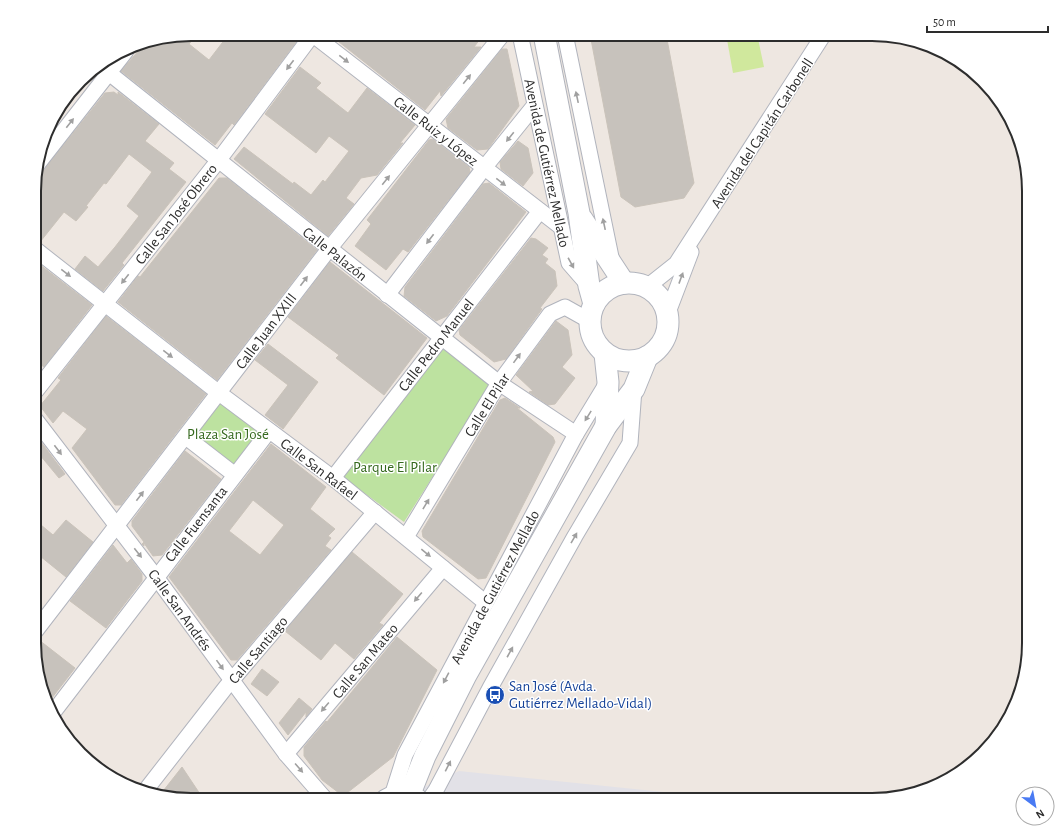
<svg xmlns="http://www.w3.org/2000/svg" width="1063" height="834" font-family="'Alegreya Sans',sans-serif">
<rect width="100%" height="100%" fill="#eee7e1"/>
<path fill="#e2e1e7" d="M459 771 741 800H396Z"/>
<g fill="#bde2a0">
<path d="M442 345 491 385 404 522 341 476Z"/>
<path d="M219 393 269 431 235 475 186 437Z"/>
</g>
<path fill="#d0e89d" d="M726 34H757L764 67 733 73Z"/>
<g fill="#c7c2bc" stroke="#cac3ba" fill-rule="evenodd">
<path d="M191 34H198L189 44 209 60 229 34H302L234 125 232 123 215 145 121 71 146 42Z"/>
<path d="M329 34H393L403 42 408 34H484L474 47H481L441 96 440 91 425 110Z"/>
<path d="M590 34H666L694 183 684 198 635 207 621 197Z"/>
<path d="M502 49H507L519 106 488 149 477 150 448 128 446 119Z"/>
<path d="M300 67 321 83 316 88 348 113 367 88 415 125 400 143H403L377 175 361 178 346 198 354 204 328 236 234 159 244 147 293 184 294 182 311 195 323 180 325 182 349 151 329 136 316 153 265 114Z"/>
<path d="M114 92 118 95V92L159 124 145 141 174 163 169 169 186 182 122 263 124 265 103 291 75 269 85 256 98 267 115 247 139 216 127 206 152 172 129 154 106 184 104 183 86 206 88 207 76 221 64 212 40 242 35 240V181L105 93Z"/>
<path d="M433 139 469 167 470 172 408 252 403 249 386 270 355 246 371 224 367 220 429 140Z"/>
<path d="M518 141 528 148 533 173 523 186 501 169 500 162Z"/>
<path d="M219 178H227L317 250 217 380 118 302 138 276 140 277Z"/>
<path d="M489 183 526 212 447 316 436 321 404 296 405 287 483 184Z"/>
<path d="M531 238 536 239 548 248 542 255 548 259 545 263 555 271 557 286 540 308 542 309 506 359 494 362 460 335 459 330Z"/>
<path d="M35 261 92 305 44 367 35 360Z"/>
<path d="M330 262 427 338 384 395 336 358 339 355 288 317Z"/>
<path d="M106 316 206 394 121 505H115L72 448 87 429 63 411 53 423 40 406 61 380 58 378Z"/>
<path d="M556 321 568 330 572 355 562 367 575 378 555 404 548 405 529 392 533 391 516 375Z"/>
<path d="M268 344 318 382 283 429 265 415 288 385 255 360Z"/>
<path d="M505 398 520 408H517L553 437 555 442 486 578 478 579 423 537 422 531 500 400Z"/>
<path d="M35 434 65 474 59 478 35 449Z"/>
<path d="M271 444 326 487 310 509 335 529 328 536 331 538 325 546 331 550 237 660H231L169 577ZM253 500 284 525 260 555 229 531Z"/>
<path d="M185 451 221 479 162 555 153 556 144 543V546L142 544 144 542 132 526V521Z"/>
<path d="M35 520 53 535 66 520 93 542 66 577 35 552Z"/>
<path d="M113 545 127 563 131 559 142 574V581L106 628 70 601Z"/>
<path d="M352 552 403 594 379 623 383 625 354 659 335 643 321 660 285 631Z"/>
<path d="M397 637 437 670 393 757 343 796 322 780 304 756V747L326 721 327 722Z"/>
<path d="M39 640 75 668 48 703 34 653V642Z"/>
<path d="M262 669 279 682 267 696 251 684Z"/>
<path d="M299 698 312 709 306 717V712L288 735 279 723Z"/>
<path d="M182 767 204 800H181L160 795Z"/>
</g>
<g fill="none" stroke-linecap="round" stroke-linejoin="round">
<defs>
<path id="pedestrian" d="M99 66 109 73"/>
<g id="minor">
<path d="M312 34 561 227"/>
<path d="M520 34 569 263 589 286"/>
<path d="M565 34 611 257"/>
<path d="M109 73 499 383 576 434"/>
<path d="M37 165 126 51"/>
<path d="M35 249 219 393 333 478 486 603"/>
<path d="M647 287 676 264 824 34"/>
<path d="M387 295 484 168 534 106"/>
<path d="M667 315 691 252"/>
<path d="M35 392 218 161 313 34"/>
<path d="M35 419 156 577 286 754 326 800"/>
<path d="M186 437 235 475"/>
<path d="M333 478 540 211"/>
<path d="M406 537 499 383 550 314 565 307 590 321"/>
<path d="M34 633 329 249 503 34"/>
<path d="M52 714 269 431"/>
<path d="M286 754 443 568"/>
<path d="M145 791 226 687 375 512"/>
<path d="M392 796 405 755 576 434 607 383"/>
<path d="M429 800 436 790 490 688 575 536 630 443 634 389"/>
</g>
<g id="secondary">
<path d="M544 34 579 213 589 286 594 304"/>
<path d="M582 219 624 283"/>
<circle cx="629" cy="322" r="39"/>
<path d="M605 354 608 382 606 426"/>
<path d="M409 796 425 756 466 675 606 426 634 389 647 357"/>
<path d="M386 800C397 793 407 794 418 800"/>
</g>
</defs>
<use href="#pedestrian" stroke="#b1b4bd" stroke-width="13"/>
<use href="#minor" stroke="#b1b4bd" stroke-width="17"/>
<use href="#secondary" stroke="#b1b4bd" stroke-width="23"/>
<use href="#pedestrian" stroke="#fff" stroke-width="11"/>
<use href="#minor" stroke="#fff" stroke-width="15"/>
<use href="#secondary" stroke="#fff" stroke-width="21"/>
</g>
<defs><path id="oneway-solid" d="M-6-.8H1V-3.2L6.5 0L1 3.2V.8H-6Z"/></defs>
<g fill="#a0a0a0">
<use href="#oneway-solid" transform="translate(344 59) rotate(38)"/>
<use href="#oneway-solid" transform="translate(290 65) rotate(127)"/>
<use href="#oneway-solid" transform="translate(467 79) rotate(-51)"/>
<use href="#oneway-solid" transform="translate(577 97) rotate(-102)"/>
<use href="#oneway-solid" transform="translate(70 123) rotate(-52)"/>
<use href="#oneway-solid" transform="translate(510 137) rotate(129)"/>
<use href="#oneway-solid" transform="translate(386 180) rotate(-51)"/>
<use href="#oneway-solid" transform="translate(501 182) rotate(38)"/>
<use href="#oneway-solid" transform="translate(604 224) rotate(-102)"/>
<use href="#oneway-solid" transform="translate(430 239) rotate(127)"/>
<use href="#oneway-solid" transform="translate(571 263) rotate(61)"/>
<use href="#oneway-solid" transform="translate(66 273) rotate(38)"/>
<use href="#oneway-solid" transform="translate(681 278) rotate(-70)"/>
<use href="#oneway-solid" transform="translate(125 279) rotate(128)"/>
<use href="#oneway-solid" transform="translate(304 281) rotate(-53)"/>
<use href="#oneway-solid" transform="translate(168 354) rotate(38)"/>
<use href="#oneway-solid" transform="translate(517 358) rotate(-54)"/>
<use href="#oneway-solid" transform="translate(588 416) rotate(122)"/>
<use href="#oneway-solid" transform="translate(58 450) rotate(53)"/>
<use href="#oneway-solid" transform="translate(140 496) rotate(-53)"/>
<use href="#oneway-solid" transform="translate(426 504) rotate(-59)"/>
<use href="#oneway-solid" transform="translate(574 538) rotate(-60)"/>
<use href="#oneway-solid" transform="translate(138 553) rotate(52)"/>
<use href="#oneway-solid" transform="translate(426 553) rotate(39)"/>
<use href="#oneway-solid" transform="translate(418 597) rotate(130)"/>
<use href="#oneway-solid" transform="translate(510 652) rotate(-61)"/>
<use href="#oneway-solid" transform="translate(220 665) rotate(54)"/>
<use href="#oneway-solid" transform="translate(446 678) rotate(118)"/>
<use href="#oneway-solid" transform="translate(325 707) rotate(130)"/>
<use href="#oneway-solid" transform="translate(448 766) rotate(-63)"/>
<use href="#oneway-solid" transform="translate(299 768) rotate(49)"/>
</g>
<defs>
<symbol id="bus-disc" viewBox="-11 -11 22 22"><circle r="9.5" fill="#1a4fb4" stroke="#fff"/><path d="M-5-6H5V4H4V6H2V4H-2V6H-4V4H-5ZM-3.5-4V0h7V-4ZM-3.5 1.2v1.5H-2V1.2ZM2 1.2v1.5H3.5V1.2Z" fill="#fff"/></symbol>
</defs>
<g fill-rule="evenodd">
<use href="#bus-disc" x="484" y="684" width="22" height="22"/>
</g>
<g text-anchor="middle" stroke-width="3" stroke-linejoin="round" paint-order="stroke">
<g font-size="15" fill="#2d2d2d" stroke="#fff">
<text transform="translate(436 131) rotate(38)" y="5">Calle Ruiz y López</text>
<text transform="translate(762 133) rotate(-57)" y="5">Avenida del Capitán Carbonell</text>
<text transform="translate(547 163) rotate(78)" y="5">Avenida de Gutiérrez Mellado</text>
<text transform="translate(176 214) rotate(-52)" y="5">Calle San José Obrero</text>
<text transform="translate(335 254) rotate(38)" y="5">Calle Palazón</text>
<text transform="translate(266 331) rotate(-53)" y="5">Calle Juan XXIII</text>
<text transform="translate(436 345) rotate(-52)" y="5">Calle Pedro Manuel</text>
<text transform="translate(487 405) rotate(-58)" y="5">Calle El Pilar</text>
<text transform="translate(319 469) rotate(37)" y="5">Calle San Rafael</text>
<text transform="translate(196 524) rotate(-52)" y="5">Calle Fuensanta</text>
<text transform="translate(495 587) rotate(-62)" y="5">Avenida de Gutiérrez Mellado</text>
<text transform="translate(180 610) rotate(54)" y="5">Calle San Andrés</text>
<text transform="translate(258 650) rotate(-50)" y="5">Calle Santiago</text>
<text transform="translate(365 661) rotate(-50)" y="5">Calle San Mateo</text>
</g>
<g font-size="15" fill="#35691e" stroke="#fff">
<text x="228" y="439">Plaza San José</text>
<text x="395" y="472">Parque El Pilar</text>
</g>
<g font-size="15" fill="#164399" stroke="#fff" text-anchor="start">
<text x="509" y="691">San José (Avda.<tspan x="509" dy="17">Gutiérrez Mellado-Vidal)</tspan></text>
</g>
</g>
<path d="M0 0H1063V834H0ZM191 41H872A150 150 0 0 1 1022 191V643A150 150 0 0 1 872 793H191A150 150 0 0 1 41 643V191A150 150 0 0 1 191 41Z" fill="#fff" fill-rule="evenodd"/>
<path fill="none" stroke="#2d2d2d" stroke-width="2" d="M191 41H872A150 150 0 0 1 1022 191V643A150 150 0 0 1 872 793H191A150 150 0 0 1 41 643V191A150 150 0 0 1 191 41Z"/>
<g transform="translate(1035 806) rotate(148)"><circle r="19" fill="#ffffff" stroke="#ababab"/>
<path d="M0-3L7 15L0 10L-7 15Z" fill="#497af3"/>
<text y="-6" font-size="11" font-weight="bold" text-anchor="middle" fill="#2d2d2d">N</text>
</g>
<path d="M927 26v6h121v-6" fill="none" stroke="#2d2d2d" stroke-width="2"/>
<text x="933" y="26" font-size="12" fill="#2d2d2d" stroke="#ffffff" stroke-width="3" paint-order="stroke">50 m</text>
</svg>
